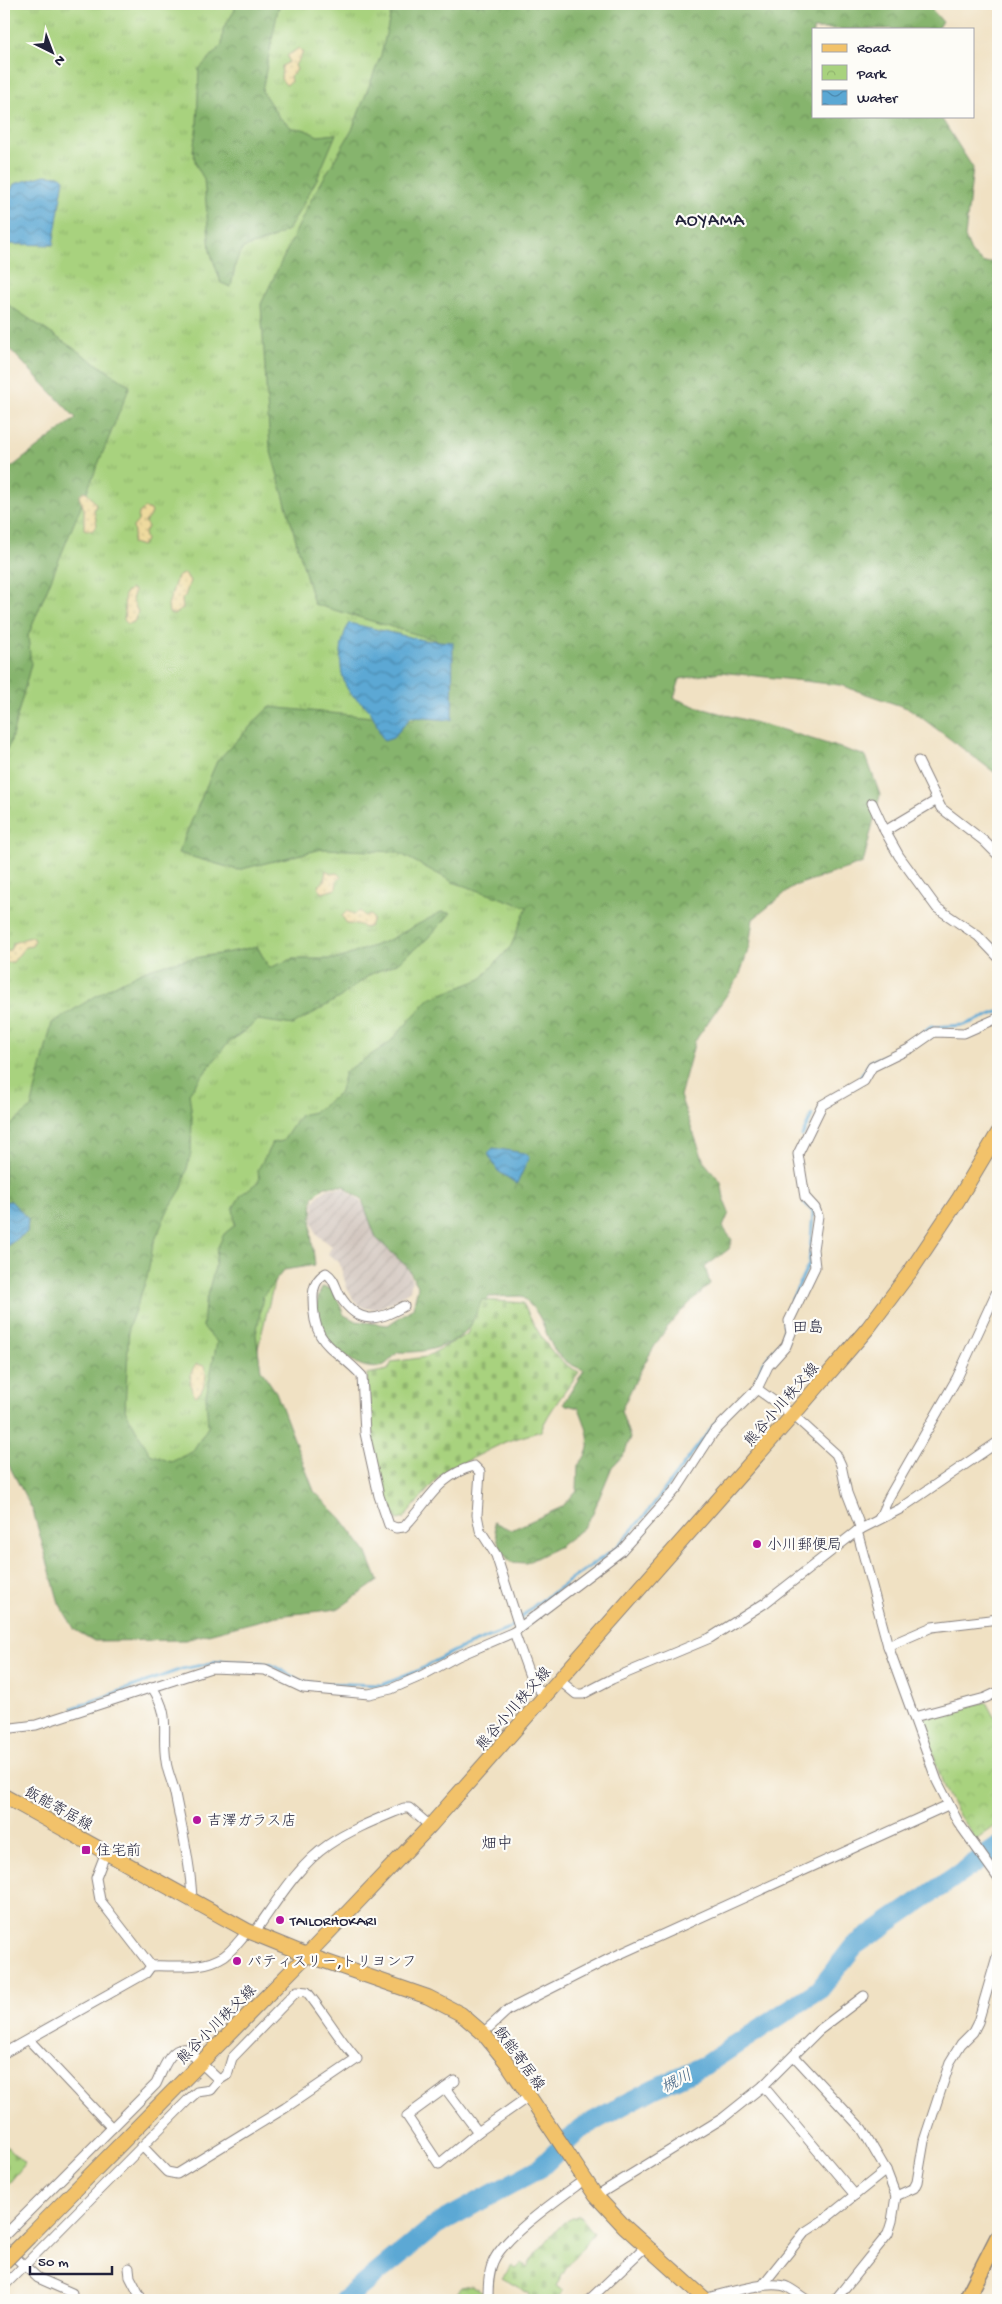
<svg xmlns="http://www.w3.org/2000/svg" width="1002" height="2304" font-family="'Gochi Hand','Klee One',sans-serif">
<defs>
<pattern id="industrial-furrows" width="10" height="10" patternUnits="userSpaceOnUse" patternTransform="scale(1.25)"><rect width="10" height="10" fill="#cec1b9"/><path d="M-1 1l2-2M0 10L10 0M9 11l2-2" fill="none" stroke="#b1a6a0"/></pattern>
<pattern id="grass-tufts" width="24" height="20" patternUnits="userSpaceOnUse" patternTransform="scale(1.25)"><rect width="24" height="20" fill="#a8d27e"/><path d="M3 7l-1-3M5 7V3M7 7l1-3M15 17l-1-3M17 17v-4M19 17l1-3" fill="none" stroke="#90b46e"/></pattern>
<pattern id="forest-crowns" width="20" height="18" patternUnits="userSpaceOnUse" patternTransform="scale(1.25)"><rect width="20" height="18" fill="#86b46d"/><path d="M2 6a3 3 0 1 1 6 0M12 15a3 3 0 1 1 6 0" fill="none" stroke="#6d925b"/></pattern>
<pattern id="sand-dots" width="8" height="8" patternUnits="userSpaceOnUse" patternTransform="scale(1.25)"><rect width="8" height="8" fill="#eeda9e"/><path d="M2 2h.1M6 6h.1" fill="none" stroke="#ccbb89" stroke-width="1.8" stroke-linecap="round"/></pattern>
<pattern id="cemetery-stones" width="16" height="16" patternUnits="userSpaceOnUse" patternTransform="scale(1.25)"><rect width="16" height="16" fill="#a8d27e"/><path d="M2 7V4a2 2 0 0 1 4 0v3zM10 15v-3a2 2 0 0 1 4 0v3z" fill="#90b46e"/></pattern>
<pattern id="park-crowns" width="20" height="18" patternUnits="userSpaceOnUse" patternTransform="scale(1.25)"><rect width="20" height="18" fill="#a8d27e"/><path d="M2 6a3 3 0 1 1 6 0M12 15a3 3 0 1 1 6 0" fill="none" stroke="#90b46e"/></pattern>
<pattern id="water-waves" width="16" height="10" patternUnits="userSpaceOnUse" patternTransform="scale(1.25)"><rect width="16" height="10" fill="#5ba8d4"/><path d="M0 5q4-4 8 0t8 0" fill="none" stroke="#4b88ad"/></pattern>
</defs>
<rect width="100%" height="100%" fill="#fdfcf7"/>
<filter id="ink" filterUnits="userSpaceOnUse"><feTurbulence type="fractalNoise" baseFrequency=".02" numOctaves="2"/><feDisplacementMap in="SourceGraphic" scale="10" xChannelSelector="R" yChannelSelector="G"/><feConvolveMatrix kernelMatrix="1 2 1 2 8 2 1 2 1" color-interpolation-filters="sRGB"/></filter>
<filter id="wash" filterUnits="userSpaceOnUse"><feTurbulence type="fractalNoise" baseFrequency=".0096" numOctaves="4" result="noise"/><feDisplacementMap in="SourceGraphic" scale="20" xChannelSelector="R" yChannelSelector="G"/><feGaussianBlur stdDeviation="1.12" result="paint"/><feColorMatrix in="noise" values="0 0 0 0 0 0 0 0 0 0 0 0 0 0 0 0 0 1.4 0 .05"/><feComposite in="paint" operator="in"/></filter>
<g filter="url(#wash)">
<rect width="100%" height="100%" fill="#f0e1c3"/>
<path fill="url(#industrial-furrows)" d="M329 1188H343L357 1198 370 1213 389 1247 407 1268 412 1280 410 1290 394 1301 376 1309 364 1308 355 1302 347 1288 339 1262 328 1254 332 1246 316 1234 313 1222 314 1202 319 1195Z"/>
<path fill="url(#grass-tufts)" stroke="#657a5c" d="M4 4H489L436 580 555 942 299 1180 209 1550 4 1403V650L102 420 4 329Z"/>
<g fill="url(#forest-crowns)" stroke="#546b54">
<path d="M234 4H279L262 91 279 117 292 128 303 129 318 136 336 134 317 179 289 229 271 239 243 248 236 262 231 287 221 283 210 251 204 179 196 165 193 151 197 125 199 69 222 45 223 29 235 10Z"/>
<path d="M393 4H927L942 21 937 29H813V116H940L973 168 965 237 972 254 984 263 998 261V775L910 709 840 685 720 672 680 679 674 698 700 708 783 730 866 756 880 795 863 863 794 886 753 919 749 947 739 977 695 1041 680 1096 704 1162 721 1182 725 1203 729 1213 723 1227 732 1240 729 1249 705 1267 710 1284C694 1299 677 1314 664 1332 647 1356 633 1385 621 1411L630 1438 625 1453 612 1467 592 1515 583 1528 560 1546 526 1563 510 1562C500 1550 496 1538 494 1522L511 1530 562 1507 577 1490 578 1465C596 1448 587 1429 579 1408L563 1404 584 1370C551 1358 553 1346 540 1318 536 1310 528 1303 522 1296L489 1297C481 1308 474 1323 464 1333 447 1349 420 1353 398 1352 394 1356 389 1362 384 1365 362 1378 322 1341 316 1321 314 1310 318 1297 322 1287L333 1289 344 1315 356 1321 388 1325 413 1308 418 1286 407 1267 376 1238 362 1200 343 1186H325L313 1197 311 1233 315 1265 284 1270 263 1296 256 1335 261 1370 276 1392 314 1491 341 1518 367 1553 378 1581 338 1609 277 1616 185 1640 94 1641 75 1630 59 1603 33 1511 4 1456V1248L27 1232 11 1201 4 1202V1131L31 1108 52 1023C79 1007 106 988 135 975 173 957 217 957 257 946L269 968 292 959H338L387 941 441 912 451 913 427 939 397 963 371 974 339 998 293 1025 258 1020 226 1045 189 1093 192 1117 191 1153 182 1188 167 1212 153 1245 147 1278 129 1326 125 1410 150 1454 171 1462 192 1452 208 1427 206 1396 217 1342 203 1327 205 1303 215 1267 217 1249 224 1234 235 1225 233 1208 241 1195 259 1181 258 1170 272 1143 283 1141 300 1115 314 1112 339 1094 345 1072 389 1043 429 999 481 979 511 946 527 907 453 882 397 852 322 849 238 870 178 853 217 761 269 707 413 721 439 641 314 604 270 448 261 304 311 200 352 130 381 55Z"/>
<path d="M4 302 130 386 28 636 31 664 10 744 4 753V473L76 418 4 343Z"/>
</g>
<g fill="url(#sand-dots)" stroke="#887e6c">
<path d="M299 48 303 53 295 65 297 70 290 76 291 82 286 85 281 79 282 66 289 62 287 56Z"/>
<path d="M83 491 87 492 96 504 94 510 97 525 92 531 84 529V509L79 497Z"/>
<path d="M145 508 151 510 152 513 145 522 148 527 144 534 146 540 142 546 132 543 134 533 133 527 138 521 139 513Z"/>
<path d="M185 573 190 581 185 596 182 599 183 608 174 615 169 613 168 605 177 577Z"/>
<path d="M131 589 135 591 132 599 138 612 134 622 128 624 124 620C126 610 123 604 125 593Z"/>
<path d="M326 870 331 874 337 873 341 877 337 881 336 889 322 893 318 886 324 881Z"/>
<path d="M347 911 354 914 360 911 365 916 371 915 373 920 369 927 364 928 360 925 347 924 342 916Z"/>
<path d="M30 937H33L35 941 32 946 25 947 13 962H9L4 965V953L10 950 13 943Z"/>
<path d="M196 1364 204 1366C209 1373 204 1392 196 1396 188 1390 189 1372 196 1364Z"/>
</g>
<g fill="url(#cemetery-stones)" stroke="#657a5c">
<path d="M482 1300 523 1303C537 1330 550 1359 579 1372 566 1391 549 1410 541 1431L505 1442 441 1474 404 1518 398 1520 389 1513 371 1431 367 1374 388 1370 392 1362 426 1357 467 1334Z"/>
<path d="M4 2144 25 2164 4 2189Z"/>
<path d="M579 2215 594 2233 567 2267 556 2286 563 2291 556 2300H528L530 2294 502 2278 512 2266 516 2269 522 2263 527 2267 536 2253 564 2222Z"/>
<path d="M471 2285 483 2292 484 2300H451L462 2287Z"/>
</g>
<path fill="url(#park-crowns)" stroke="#657a5c" d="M986 1702 994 1717H998V1824L976 1840 956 1811 944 1787 922 1721 925 1717Z"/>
<g fill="url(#water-waves)" stroke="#3e6588">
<path d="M45 175 61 176 64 179 53 245 4 244V205L14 184Z"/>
<path d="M349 623 423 640 453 642 452 720 411 717 393 738 384 741C378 732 377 721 371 713 367 705 357 700 351 694 336 676 339 641 349 623Z"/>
<path d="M493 1148 524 1153 529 1157 517 1184 498 1171 488 1154Z"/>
<path d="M11 1201 28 1219 27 1232 4 1248V1202Z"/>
</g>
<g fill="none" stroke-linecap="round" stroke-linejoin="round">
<g stroke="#5ba8d4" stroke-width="3">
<path d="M906 1046 931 1027 964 1025 998 1012"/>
<path d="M858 1081 870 1062 889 1054"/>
<path d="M802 1136 812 1115"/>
<path d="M795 1154 793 1157 798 1182"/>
<path d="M754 1386 762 1365 783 1339 784 1316 809 1264 813 1212 804 1202"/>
<path d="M73 1708 182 1669 222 1661 262 1663 272 1665 301 1681 313 1683 382 1685 415 1672 454 1651 509 1629 535 1605 616 1548 646 1514 716 1422 744 1396"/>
</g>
<path stroke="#5ba8d4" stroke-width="20" d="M344 2300 436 2225 540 2168 581 2128 653 2089 705 2065 820 1989 854 1946 998 1847"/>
</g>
</g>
<g filter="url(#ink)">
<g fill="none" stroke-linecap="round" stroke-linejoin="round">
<defs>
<g id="minor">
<path d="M918 761 941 808 984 841 998 855"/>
<path d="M872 803 885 831 899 856 937 908 978 936 998 957"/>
<path d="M885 831 937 800"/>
<path d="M404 1306C378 1321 359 1326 340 1296 335 1287 335 1279 326 1273 316 1279 313 1287 313 1298 313 1348 334 1345 362 1376L365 1433 379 1496 389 1525 396 1528 404 1527C429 1501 437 1476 474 1466L480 1472 477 1515 480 1530 496 1555 519 1626"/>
<path d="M757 1389 793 1415 836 1454 841 1465 847 1493 861 1529"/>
<path d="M879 1519 889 1497 957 1378 998 1289"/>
<path d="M857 1531 900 1509 998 1442"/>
<path d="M514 1632 532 1682 545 1696"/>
<path d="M888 1646 932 1627 998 1619"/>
<path d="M559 1680 576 1694H583L612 1679 710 1638 765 1603 857 1531 888 1646 937 1781 958 1822 998 1878"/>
<path d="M152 1687C172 1718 161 1728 166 1761 167 1772 173 1783 175 1794 182 1829 191 1866 192 1901"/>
<path d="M914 1717 985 1698 998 1692"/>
<path d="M4 1729 36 1725 211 1668 265 1670 303 1688 369 1694 391 1689 421 1676 458 1656 514 1632 621 1551 678 1487 713 1433 757 1389 768 1366 786 1346 791 1333 789 1321 815 1267 813 1249 818 1216 815 1208 805 1197 798 1154 822 1105 864 1081 872 1067 911 1048 934 1032 964 1033 998 1018"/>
<path d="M254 1933C276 1903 297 1866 328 1845 352 1829 378 1819 404 1808H409L430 1826"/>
<path d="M151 1966C174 1965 203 1970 224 1956 233 1950 240 1939 248 1931"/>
<path d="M483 2033 508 2010 611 1958 948 1805"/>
<path d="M29 2040 112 2128"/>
<path d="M4 2053 146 1973 151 1966 100 1900 96 1878 106 1852"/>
<path d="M794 2056 862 2129 886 2170 896 2196 892 2221 888 2234 835 2300"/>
<path d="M455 2081 407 2116 439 2164 478 2132 528 2097"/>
<path d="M763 2086 855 2195"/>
<path d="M445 2088 478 2132"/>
<path d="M596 2196 723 2118 763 2086 818 2031 864 1996"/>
<path d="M896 2196 914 2188 917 2182 924 2141 950 2062 961 2044 973 2032 978 2022 998 1953"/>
<path d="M4 2236 156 2084C162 2072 170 2046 186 2049L219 2080"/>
<path d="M4 2247 38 2278 72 2293V2300"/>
<path d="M129 2268 130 2277 142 2300"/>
<path d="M4 2286 189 2099 197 2092 211 2090 219 2080 227 2075 232 2058 297 1991 307 1992C325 2014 338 2038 357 2059L285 2108 177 2174 167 2172 142 2146"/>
<path d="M761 2287 805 2232 825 2219 886 2170"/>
<path d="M704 2299C722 2294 771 2279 787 2287 794 2290 800 2296 807 2300"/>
<path d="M488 2300C488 2288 488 2274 493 2262 504 2236 561 2197 584 2180"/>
<path d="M589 2300 646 2246"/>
</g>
<g id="primary">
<path d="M4 1796 248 1931 307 1955 428 1997 461 2014 483 2033 507 2063 596 2196 624 2226 706 2300"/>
<path d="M29 2237 307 1955 430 1826 793 1415 868 1328 910 1272 958 1200 998 1133"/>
</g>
<path id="trunk" d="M966 2300 998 2237"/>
</defs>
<use href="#minor" stroke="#89827f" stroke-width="11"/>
<use href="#primary" stroke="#89827f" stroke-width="16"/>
<use href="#trunk" stroke="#89827f" stroke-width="18"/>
<use href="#minor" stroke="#fff" stroke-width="9"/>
<use href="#primary" stroke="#f2c26a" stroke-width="14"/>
<use href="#trunk" stroke="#f2c26a" stroke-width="15"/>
<defs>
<path id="primary-bridge" d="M4 2262 29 2237"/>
</defs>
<use href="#primary-bridge" stroke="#89827f" stroke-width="16" stroke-linecap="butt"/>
<use href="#primary-bridge" stroke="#f2c26a" stroke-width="14"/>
</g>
</g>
<g fill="#b5179e" stroke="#fdfcf7" stroke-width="2">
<circle cx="757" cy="1544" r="5"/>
<circle cx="197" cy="1820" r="5"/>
<rect x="81" y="1845" width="10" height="10" rx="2.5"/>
<circle cx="280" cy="1920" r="5"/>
<circle cx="237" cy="1961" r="5"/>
</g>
<g text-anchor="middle" stroke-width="4.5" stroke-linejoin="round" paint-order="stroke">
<g font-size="15" fill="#22223b" stroke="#fdfcf7">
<text transform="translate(781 1404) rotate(-49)" y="5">熊谷小川秩父線</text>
<text transform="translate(513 1708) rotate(-49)" y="5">熊谷小川秩父線</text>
<text transform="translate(59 1808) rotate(29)" y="5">飯能寄居線</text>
<text transform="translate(216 2024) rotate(-45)" y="5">熊谷小川秩父線</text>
<text transform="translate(520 2058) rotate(54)" y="5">飯能寄居線</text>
</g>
<g font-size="15" fill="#22223b" stroke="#fdfcf7" text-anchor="start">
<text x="767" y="1549">小川郵便局</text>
<text x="207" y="1825">吉澤ガラス店</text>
<text x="96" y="1855">住宅前</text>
<text x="290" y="1925">TAILORHOKARI</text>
<text x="247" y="1966">パティスリー,トリヨンフ</text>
</g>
<g font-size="16" fill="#22223b" stroke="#fdfcf7">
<text x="808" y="1332">田島</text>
<text x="497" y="1848">畑中</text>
</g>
<g font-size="16" font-style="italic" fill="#3c5e80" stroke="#fdfcf7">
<text transform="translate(676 2080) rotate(-27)" y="6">槻川</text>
</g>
<g font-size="18" letter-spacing="1" fill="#22223b" stroke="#fdfcf7">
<text x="710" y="225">AOYAMA</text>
</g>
</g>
<rect width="1002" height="2304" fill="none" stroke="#fdfcf7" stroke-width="20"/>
<rect x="812" y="28" width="162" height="90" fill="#fdfcf7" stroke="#a5a5ac"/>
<rect x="822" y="44" width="25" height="8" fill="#f2c26a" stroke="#a5a5ac"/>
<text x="857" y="52" font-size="15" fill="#22223b">Road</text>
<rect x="822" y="65" width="25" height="15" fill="url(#park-crowns)" stroke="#a5a5ac"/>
<text x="857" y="78" font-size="15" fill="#22223b">Park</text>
<rect x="822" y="90" width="25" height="15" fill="url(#water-waves)" stroke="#a5a5ac"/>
<text x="857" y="102" font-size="15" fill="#22223b">Water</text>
<g transform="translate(52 52) rotate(138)" stroke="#fdfcf7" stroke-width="4" paint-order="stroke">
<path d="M0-4L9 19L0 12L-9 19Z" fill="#22223b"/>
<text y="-8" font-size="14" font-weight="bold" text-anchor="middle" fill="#22223b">N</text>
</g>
<path d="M30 2266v8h82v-8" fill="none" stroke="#22223b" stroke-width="2.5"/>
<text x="38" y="2266" font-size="15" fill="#22223b" stroke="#fdfcf7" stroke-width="4" paint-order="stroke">50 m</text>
</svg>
